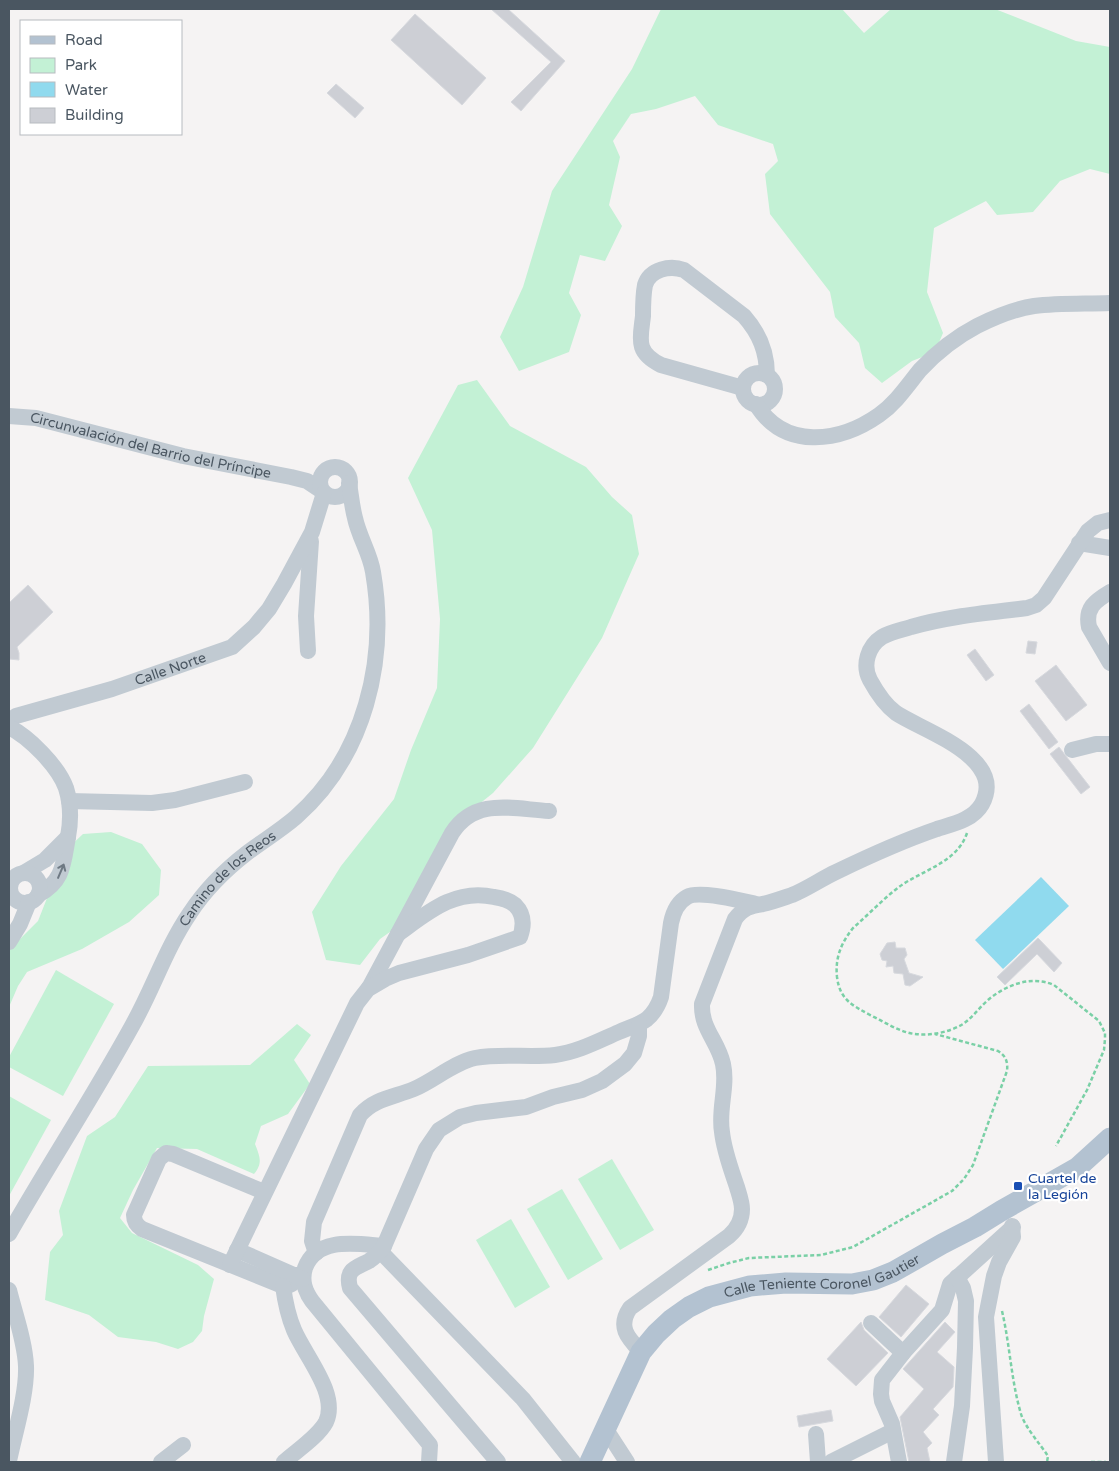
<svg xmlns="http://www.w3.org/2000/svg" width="1119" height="1471" font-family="'Varela Round',sans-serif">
<rect width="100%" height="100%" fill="#f5f3f3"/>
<g fill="#c3f1d5">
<path d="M661 9H842L864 33 891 9H995L1076 41 1110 47V174L1090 169 1060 181 1033 212 997 215 986 201 934 228 927 292 943 333 935 352 912 361 882 383 865 368 859 343 835 317 830 292 770 214 765 174 778 161 773 144 718 125 695 96 656 109 631 114 613 141 620 157 609 205 622 226 605 261 580 255 569 293 581 315 569 352 519 371 500 337 523 287 552 191 632 69Z"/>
<path d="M477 380 510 426 586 467 612 497 632 515 639 554 602 638 533 748 493 793 468 813 397 927 380 939 360 965 326 960 312 912 341 866 394 799 411 750 437 688 440 619 432 530 408 478 458 385Z"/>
<path d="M111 832 142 844 161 870 159 895 129 922 82 949 27 972 18 986 9 1007V950L38 921 66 850 83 834Z"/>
<path d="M56 970 114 1004 63 1096 9 1067V1057Z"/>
<path d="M297 1024 311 1035 294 1060 310 1084 288 1114 261 1126 255 1144C260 1157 263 1163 254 1174L197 1149 157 1148 133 1190 120 1218 132 1233 198 1265 214 1279 204 1316 202 1331 193 1342 178 1349 156 1342 118 1337 89 1315 45 1300 50 1252 63 1235 59 1211 87 1136 115 1117 148 1066 250 1065Z"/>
<path d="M9 1096 51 1120 9 1196Z"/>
<path d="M612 1159 654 1230 620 1250 578 1179Z"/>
<path d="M562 1189 603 1259 568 1280 527 1209Z"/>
<path d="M511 1219 550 1287 515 1308 476 1240Z"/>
</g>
<path fill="#90daee" d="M1041 877 1069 906 1003 969 975 940Z"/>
<g fill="#cdcfd5" stroke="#d7d9de">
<path d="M491 9H508L565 61 521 111 511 102 551 62Z"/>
<path d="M415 14 486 78 462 105 391 40Z"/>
<path d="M336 84 364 108 355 118 327 93Z"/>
<path d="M28 585 53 612 17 647 19 653V660L9 659V603Z"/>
<path d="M1028 641 1037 642 1035 654 1026 653Z"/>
<path d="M975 649 994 675 986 681 967 655Z"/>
<path d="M1056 665 1087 705 1066 721 1035 681Z"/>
<path d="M1029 704 1058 742 1049 749 1020 711Z"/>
<path d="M1059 747 1090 787 1081 794 1050 754Z"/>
<path d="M1038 938 1062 963 1054 972 1037 954 1005 985 997 977Z"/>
<path d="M895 942 896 948H905L907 955 904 959 909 973 923 977 910 986 905 985 903 974 894 973 893 966 886 967 887 961 882 960 880 954 887 943Z"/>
<path d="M906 1285 929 1304 901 1337 879 1317Z"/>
<path d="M861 1322 864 1330 888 1353 856 1386 827 1359Z"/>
<path d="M945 1322 955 1332 937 1352 954 1367 953 1387 933 1409 939 1415 923 1432 932 1443 927 1448 930 1462H909L900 1417 924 1389 903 1369Z"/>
<path d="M831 1410 833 1421 799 1427 797 1416Z"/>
</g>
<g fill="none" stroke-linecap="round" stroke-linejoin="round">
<g stroke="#7ad0a6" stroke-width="2.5" stroke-dasharray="4 2.5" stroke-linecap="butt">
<path d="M967 833C957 863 922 870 899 887 883 899 868 915 853 928 841 943 835 958 837 977 840 1000 852 1005 870 1015 885 1022 899 1032 915 1034 931 1036 950 1032 963 1024 973 1017 979 1008 988 1000 1006 985 1031 975 1054 985L1099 1021 1105 1033V1039L1104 1050 1087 1090 1056 1146"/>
<path d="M708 1270 729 1263 749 1258 821 1255 853 1247 952 1191 964 1179 973 1165 1007 1071C1008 1062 1006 1056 998 1051L935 1034"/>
<path d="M1002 1311C1010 1345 1011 1380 1021 1414 1025 1427 1040 1444 1048 1456L1047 1462"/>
<path d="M1091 1462H1106"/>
</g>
<g stroke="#c1cad2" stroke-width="16">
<circle cx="759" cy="389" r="16"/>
<path d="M743 388 661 365C653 361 645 356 642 347 639 338 642 326 643 316 643 307 643 295 645 285 650 269 670 265 684 270L744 316C760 334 767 352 767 375"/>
<path d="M756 404C784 450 839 443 879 415 896 403 907 386 920 370 936 353 956 337 977 326 995 317 1014 309 1034 306 1059 303 1085 304 1110 303"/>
<path id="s1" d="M9 416 36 418 183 456 291 477 307 481 322 491"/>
<circle cx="335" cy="482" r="15"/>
<path d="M1079 543 1110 548"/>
<path d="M1110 592C1095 601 1085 608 1089 627L1110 663"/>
<path d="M308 651 306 616 311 541"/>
<path id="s2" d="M9 721 16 716 112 689 232 647 254 627 269 609 284 584 312 532 324 493"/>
<path d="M9 727C29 737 58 766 66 788 71 804 71 821 68 837 63 864 64 881 38 895"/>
<path d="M1072 750 1096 744H1110"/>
<path d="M69 801 152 803 175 800 245 782"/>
<path d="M25 872 45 860 68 837"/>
<circle cx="25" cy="888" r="15"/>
<path d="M9 942 20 924 29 902"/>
<path d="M369 988 452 833C475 797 513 809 549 811"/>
<path d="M264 1192 173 1154 166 1153 159 1159 134 1215C134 1221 136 1225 142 1229L283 1286C291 1286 295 1283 296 1275"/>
<path id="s3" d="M9 1234C49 1164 93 1097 132 1026 153 989 166 948 190 913 205 890 225 870 247 853 263 841 281 830 296 817 365 756 388 660 373 572 370 553 359 537 355 518 352 507 351 495 349 483"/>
<path d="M384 1246C357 1244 317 1236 305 1268 301 1281 305 1291 312 1301L430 1445 429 1462"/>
<path d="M237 1250 303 1279"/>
<path d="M380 1251 523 1399 573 1462"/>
<path d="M316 1253 312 1241 314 1222 360 1115C375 1098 395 1097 414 1089 435 1080 453 1063 475 1058 501 1053 529 1058 555 1055 578 1052 598 1041 619 1032 628 1028 639 1025 647 1019 654 1013 658 1006 661 997L671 923C673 913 678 902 687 897 699 890 742 901 756 904"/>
<path d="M230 1265 357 1003 368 989 385 979 399 973 468 955 520 937C524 926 524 914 515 905 509 900 502 898 494 897 455 888 427 913 398 934"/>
<path d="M283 1286C285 1301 288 1316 294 1330 305 1356 339 1394 326 1422 318 1437 296 1451 284 1462"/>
<path d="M9 1290C15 1314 25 1342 26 1366 27 1394 15 1432 9 1461"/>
<path d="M871 1323 903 1353"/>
<path d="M641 1352C628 1338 617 1327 630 1308L729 1236C737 1229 742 1220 742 1209 742 1202 739 1194 737 1187 731 1169 724 1151 722 1132 718 1109 728 1087 723 1064 718 1041 701 1029 702 1004L735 919C743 908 750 906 763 904 772 902 783 898 792 895 807 889 821 879 836 872 869 856 902 841 937 829 953 824 973 820 982 804 1007 757 923 731 896 713 885 705 876 691 870 680 862 665 868 646 882 637 891 632 902 630 911 627 949 616 988 613 1027 608L1036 605 1044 598 1088 531 1098 523 1110 520"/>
<path d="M605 1428 627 1462"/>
<path d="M816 1434 818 1462"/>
<path d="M161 1462 183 1445"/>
<path d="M498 1462 350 1288C345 1269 356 1268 369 1261 375 1257 380 1252 384 1246L426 1149 439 1130 460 1117 476 1113 526 1107 553 1097 582 1090 602 1081 625 1064 634 1053 639 1036V1024"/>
<path d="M831 1462 893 1431"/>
<path d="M899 1462 892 1424 882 1401 881 1394 882 1380 903 1353 942 1310 950 1284 1013 1227"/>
<path d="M954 1462 962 1406 965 1348 966 1301 963 1288 957 1277"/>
<path d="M996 1462 986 1317 994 1276 999 1262 1013 1237 1012 1226"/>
</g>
<path stroke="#b3c2d1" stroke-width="21" id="s4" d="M590 1462 641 1352 656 1334 672 1319 689 1307 709 1297 750 1286 786 1283 852 1284 873 1280 893 1272 942 1244 975 1227 1001 1211 1077 1168 1110 1138"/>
</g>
<defs><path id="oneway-shaft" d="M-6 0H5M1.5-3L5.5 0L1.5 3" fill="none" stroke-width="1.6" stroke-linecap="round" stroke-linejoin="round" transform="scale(1.25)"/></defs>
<use stroke="#6e7983" href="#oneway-shaft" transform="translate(61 871) rotate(-67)"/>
<rect fill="#1a4fb4" stroke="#fff" stroke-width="2" x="1013" y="1181" width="10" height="10" rx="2.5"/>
<g text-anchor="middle" stroke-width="4.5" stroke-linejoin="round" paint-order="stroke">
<g font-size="14" fill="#4a5661" stroke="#fff">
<text dy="5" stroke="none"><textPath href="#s1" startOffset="145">Circunvalación del Barrio del Príncipe</textPath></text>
<text dy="5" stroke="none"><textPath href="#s2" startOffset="170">Calle Norte</textPath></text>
<text dy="5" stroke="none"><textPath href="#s3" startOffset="420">Camino de los Reos</textPath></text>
<text dy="5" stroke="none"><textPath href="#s4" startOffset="326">Calle Teniente Coronel Gautier</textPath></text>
</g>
<g font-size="14" fill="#164399" stroke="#fff" text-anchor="start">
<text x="1028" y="1183">Cuartel de<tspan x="1028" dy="16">la Legión</tspan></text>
</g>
</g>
<rect width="1119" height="1471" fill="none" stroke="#4a5661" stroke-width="20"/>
<rect x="20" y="20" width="162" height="115" fill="#ffffff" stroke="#b7bbc0"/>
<rect x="30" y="36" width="25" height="8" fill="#b3c2d1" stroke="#b7bbc0"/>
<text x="65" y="45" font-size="15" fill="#4a5661">Road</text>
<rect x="30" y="58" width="25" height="15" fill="#c3f1d5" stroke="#b7bbc0"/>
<text x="65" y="70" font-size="15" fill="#4a5661">Park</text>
<rect x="30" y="82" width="25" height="15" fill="#90daee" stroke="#b7bbc0"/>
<text x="65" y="95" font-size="15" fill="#4a5661">Water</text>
<rect x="30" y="108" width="25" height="15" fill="#cdcfd5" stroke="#b7bbc0"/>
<text x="65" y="120" font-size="15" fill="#4a5661">Building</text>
</svg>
